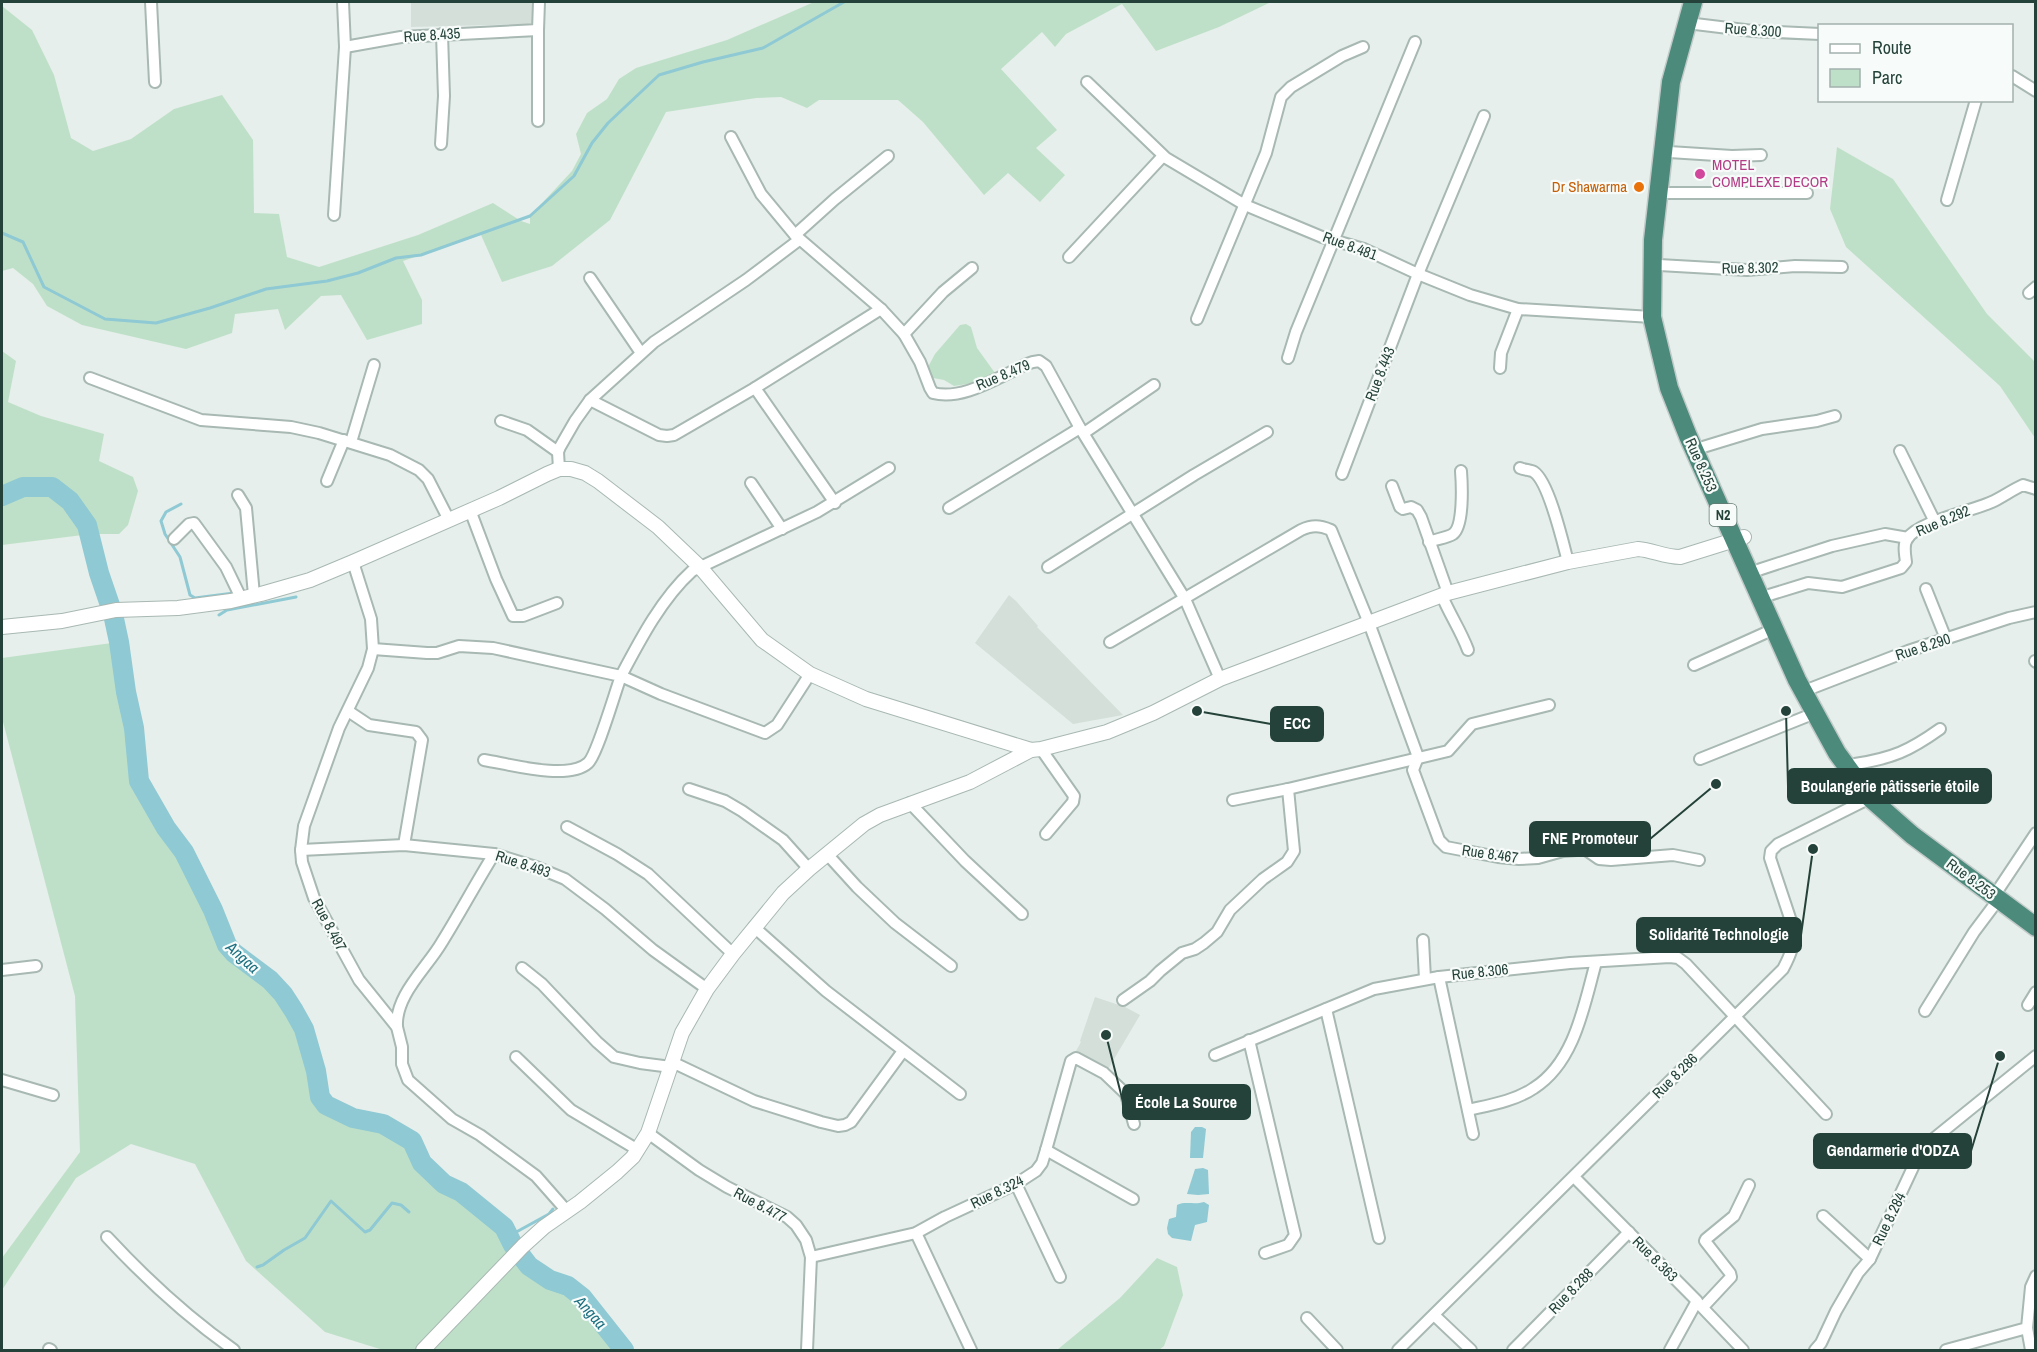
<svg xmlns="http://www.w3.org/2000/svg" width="2037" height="1352" font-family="'Archivo Narrow',sans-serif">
<rect width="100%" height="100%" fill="#e6efeb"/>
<g fill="#d4dfda">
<path d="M411 2H533V24L411 27Z"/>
<path d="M1009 595 1016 601 1038 626 1037 627 1123 715 1073 724 975 643Z"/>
<path d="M1095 997 1125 1007 1140 1015 1107 1071 1076 1051 1081 1042 1080 1041Z"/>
</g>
<g fill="#bfe0c8">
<path d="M814 2H1271L1219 27 1156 51 1122 4 1066 34 1055 47 1042 32 1001 69 1057 130 1036 148 1065 175 1040 202 1008 173 984 195 923 122 898 100H819L807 108 781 97 756 98 666 112 610 220 552 266 502 282 481 235 403 261 422 300V324L367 340 341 295 321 296 285 330 278 309 235 314 232 333 186 349 82 325 47 306 33 284 13 268 2 271V6L32 30 54 75 71 138 93 151 131 139 174 109 222 95 253 140 254 213 279 214 287 257 319 267 418 235 493 203 521 221 530 224V216L572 171 581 154 576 134 587 113 607 99 619 79 636 68 727 40Z"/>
<path d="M1837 147 1893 179 1987 314 2035 362V438L2000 386 1846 247 1830 209Z"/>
<path d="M966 324 971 327 977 348 995 373 980 382 954 386 944 380 933 378 928 367 935 354 960 325Z"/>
<path d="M2 351 16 361 8 402 41 416 104 434 99 461 133 477 138 491 128 525 119 534H91L2 545Z"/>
<path d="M119 642 126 692 134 728 139 781 166 828 184 852 213 910 227 945 234 953 270 980 283 994 294 1011 304 1029 316 1071 320 1097 326 1105 353 1118 383 1124 412 1141 422 1163 444 1183 461 1192 504 1227 513 1245 529 1266 550 1280 568 1286 582 1297 624 1350H383L325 1332 246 1261 195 1164 131 1144 76 1178 2 1290V1258L80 1152 75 996 2 718V658Z"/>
<path d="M1157 1258 1177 1267 1183 1295 1164 1346 1159 1350H1057L1120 1298Z"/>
</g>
<g fill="#8ec9d4">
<path d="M1195 1127H1202L1206 1129 1203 1158H1190L1191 1132Z"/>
<path d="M1203 1168 1208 1170 1209 1194 1198 1195 1187 1194 1195 1169Z"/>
<path d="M1204 1202 1209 1205 1207 1222 1195 1225 1191 1241 1172 1238 1168 1234 1167 1228 1169 1219 1176 1217 1177 1205C1185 1201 1195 1205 1204 1202Z"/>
</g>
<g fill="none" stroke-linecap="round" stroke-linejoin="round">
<g stroke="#8ec9d4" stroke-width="3">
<path d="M2 233 23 242 44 287 105 319 156 323 210 308 266 289 327 281 358 273 396 258 421 255 530 216 574 176 592 143 608 123 659 75 703 62 763 48 844 2"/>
<path d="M181 504 166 512 161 521 165 534 180 557 190 595 195 598 234 593"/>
<path d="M219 615 227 610 296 597"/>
<path d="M509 1236 549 1214 553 1209"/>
<path d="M257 1267 263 1265 284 1250 305 1238 331 1201 365 1232 370 1230 392 1203 401 1205 409 1212"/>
</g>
<path stroke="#8ec9d4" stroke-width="20" d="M2 496 23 487H52L70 501 87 525 99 573 113 614 119 642 126 692 134 728 139 781 166 828 184 852 213 910 227 945 234 953 270 980 283 994 294 1011 304 1029 316 1071 320 1097 326 1105 353 1118 383 1124 412 1141 422 1163 444 1184 461 1192 504 1227 513 1245 529 1266 550 1280 568 1286 582 1297 624 1350"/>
<defs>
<g id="minor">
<path d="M151 2 155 82"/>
<path d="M343 2 345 47 401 37 538 30 539 2"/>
<path d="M1687 23 1753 31 1820 34"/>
<path d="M2012 76 2036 91"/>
<path d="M1087 82 1166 158 1245 205 1322 237 1364 249 1418 274 1470 295 1518 309 1652 317"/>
<path d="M538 121V30"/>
<path d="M731 137 761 194 795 235 881 309 904 334 920 362 930 388 933 393C960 400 990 382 1013 371 1022 366 1029 362 1039 361L1046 366 1080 428 1185 599 1220 679"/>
<path d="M441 144 444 96 442 34"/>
<path d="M1669 152 1732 156 1761 155"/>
<path d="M1664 193H1807"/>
<path d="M1947 200 1976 100"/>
<path d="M334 215 345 47"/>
<path d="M795 235 835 199 888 156"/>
<path d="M1069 257 1163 156"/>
<path d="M1659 265 1747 270 1795 266 1842 267"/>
<path d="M590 278 641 353"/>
<path d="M2029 293 2036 287"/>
<path d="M1197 319 1266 153 1281 97 1291 87 1342 56 1363 47"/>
<path d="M904 334 943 292 972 268"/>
<path d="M1288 358 1296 332 1415 42"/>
<path d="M1500 368 1501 353 1518 309"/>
<path d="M90 378 201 420 291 427 319 433 390 455 419 470 428 479 449 520"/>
<path d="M755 388 835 503"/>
<path d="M590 400 659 435 667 436 674 435 755 388 881 309"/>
<path d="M501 421 527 430 558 452"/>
<path d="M1084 433 1154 385"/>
<path d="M351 442 374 365"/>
<path d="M1703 447 1762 429 1817 421 1835 416"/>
<path d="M1900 451 1935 522"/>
<path d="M1520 468C1524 470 1531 470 1534 472 1549 482 1563 543 1568 562"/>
<path d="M559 469 558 452 560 447 575 421 590 400 654 342 746 280 799 240"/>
<path d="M1342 474 1418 274 1484 116"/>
<path d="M327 481 344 440"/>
<path d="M751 483 782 529"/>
<path d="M1392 486 1400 507 1403 509 1411 507 1417 510 1421 517 1448 593"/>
<path d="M238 495 246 508 254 595"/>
<path d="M949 508 1080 428"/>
<path d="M470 510 496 579 513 616H523L557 603"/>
<path d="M174 539 189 524 194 523 226 567 241 598"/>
<path d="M1429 542C1436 539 1447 538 1453 534 1464 526 1462 484 1461 471"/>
<path d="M353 562 371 619 373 649 368 668 339 728 304 826 301 850 302 862 314 898 359 980 397 1027 402 1047V1064L408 1080 452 1119 480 1135 536 1176 566 1210"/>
<path d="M1048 567 1194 475 1267 432"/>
<path d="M1758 570 1832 546 1885 534 1908 538"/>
<path d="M1926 589 1946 639"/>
<path d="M1769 595 1808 583 1842 587 1901 568 1906 562C1905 554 1903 545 1907 539 1918 521 1974 511 1994 501 2004 496 2012 490 2023 485L2036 489"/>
<path d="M1442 596C1450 615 1461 631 1468 650"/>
<path d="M1110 642 1301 530C1312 525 1319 525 1331 530L1369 623 1418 757 1413 770 1439 840 1446 847 1498 857 1519 859 1538 858 1563 851 1577 850H1586L1599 859 1611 860 1673 855 1699 860"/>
<path d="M373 649 427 653H437L459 646 493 648 621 676C615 692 597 755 588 763 568 781 509 764 484 760"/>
<path d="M2035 661 2036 662"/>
<path d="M1694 665 1774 629"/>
<path d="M810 674 777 725 765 733 661 694 621 676C640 640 662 598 692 571L817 512 889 468"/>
<path d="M1812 688 1908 651 2009 618 2036 612"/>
<path d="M348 711 369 725 416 732 422 740 404 845"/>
<path d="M1041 749 1074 796 1073 802 1046 834"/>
<path d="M1700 759 1815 713"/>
<path d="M1855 764C1893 758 1909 751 1940 729"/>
<path d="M689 789 725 801 742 811 783 840 809 869"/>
<path d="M1233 800 1288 789 1448 751 1472 724 1549 705"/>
<path d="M910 803 965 861 1022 914"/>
<path d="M567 827 617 854 648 874 733 954"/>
<path d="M301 850 404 845 494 854 536 867 565 879 605 909 653 950 707 989"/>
<path d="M827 854 857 887 895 923 951 966"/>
<path d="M1998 890 2036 833"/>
<path d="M754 927 826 991 960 1094"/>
<path d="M1423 940 1425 979"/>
<path d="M522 968 542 984 597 1042 614 1057 640 1063 671 1067"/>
<path d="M2 970 36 966"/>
<path d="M1439 977 1473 1134"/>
<path d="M1123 1000 1150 981 1160 971 1182 953 1195 949 1204 943 1217 932 1230 910 1263 879 1287 862 1294 851 1288 789"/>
<path d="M2028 1005 2036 992"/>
<path d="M1326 1009 1379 1238"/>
<path d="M1925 1011 1974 932 1998 900"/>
<path d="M397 1027C395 995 427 968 442 942 460 913 476 883 494 854"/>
<path d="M1249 1040 1295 1235 1288 1245 1265 1253"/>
<path d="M1215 1055 1374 989 1439 977 1570 963 1670 957 1678 958 1686 964 1826 1114"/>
<path d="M516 1057 571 1110 638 1150"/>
<path d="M672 1062 754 1101 821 1122 838 1126 845 1125 851 1122 903 1051"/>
<path d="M2 1080 53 1095"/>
<path d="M1468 1110C1490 1105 1515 1101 1534 1088 1575 1062 1584 1005 1596 962"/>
<path d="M648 1133 699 1170 727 1187 787 1217 796 1225 806 1240 811 1257 807 1350"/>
<path d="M1046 1150 1133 1199"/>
<path d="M1574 1177 1697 1301 1670 1350"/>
<path d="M1016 1184 1060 1277"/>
<path d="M1823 1216 1870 1259"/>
<path d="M916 1233 971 1350"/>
<path d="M107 1237C146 1279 187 1317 234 1350"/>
<path d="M811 1257 916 1233 945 1217 1016 1184 1036 1171 1042 1163 1046 1150 1071 1061 1076 1058 1104 1073 1126 1094 1134 1124"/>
<path d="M1699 1304 1743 1350"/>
<path d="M1703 1307 1731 1277 1730 1273 1705 1241 1706 1239 1734 1216 1749 1185"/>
<path d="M1434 1315 1471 1350"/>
<path d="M1307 1318 1337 1350"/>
<path d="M2027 1328 2031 1350"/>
<path d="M49 1349 51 1350"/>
<path d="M1398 1350 1783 969C1791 954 1795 944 1793 927L1770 858 1771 851 1778 844 1870 798"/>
<path d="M1513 1350 1629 1232"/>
<path d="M1815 1350 1821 1343 1836 1311 1858 1273 1870 1259 1915 1163 1926 1145 2036 1056"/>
<path d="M1946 1350 2027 1328 2031 1287 2036 1276"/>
</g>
<g id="tertiary">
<path d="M2 627 62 621 116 610 178 608 231 601 261 594 310 580 353 562 499 498 547 474 559 469H571L585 473 598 481 658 527 700 567 762 640 810 674 866 699 1031 750 1041 749 1107 732 1153 713 1220 679 1448 593 1568 562 1638 549C1652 550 1665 557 1680 557L1744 537"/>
<path d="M423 1350 523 1246 544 1227 580 1202 617 1172 633 1157 648 1133 682 1033 707 989 733 954 783 893 809 869 864 824 880 815 970 782 1031 750"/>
</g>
<path id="trunk" d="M1693 2 1671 82 1653 240 1652 317 1669 388 1688 436 1797 680 1837 753 1870 798 1912 835 2036 927"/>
</defs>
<use href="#minor" stroke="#a8b8b2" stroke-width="14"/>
<use href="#tertiary" stroke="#a8b8b2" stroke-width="16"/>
<use href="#trunk" stroke="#c2cac8" stroke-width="21"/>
<use href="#minor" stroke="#fff" stroke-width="10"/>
<use href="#tertiary" stroke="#fff" stroke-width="14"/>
<use href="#trunk" stroke="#4c8a7c" stroke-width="18"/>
</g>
<circle fill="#d1479c" stroke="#f7fbf9" stroke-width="2" cx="1700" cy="174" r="6"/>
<circle fill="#e8710a" stroke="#f7fbf9" stroke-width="2" cx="1639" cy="187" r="6"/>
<g text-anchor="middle" stroke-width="4.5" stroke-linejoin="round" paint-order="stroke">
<rect fill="#f7fbf9" stroke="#637a73" stroke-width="1.5" x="1709.5" y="504" width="27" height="22" rx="4.5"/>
<g font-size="14" font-weight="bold" fill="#24423a">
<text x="1723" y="520">N2</text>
</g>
<g font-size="15" fill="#24423a" stroke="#f7fbf9">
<text transform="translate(1753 30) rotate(4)" y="5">Rue 8.300</text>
<text transform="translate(432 35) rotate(-4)" y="5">Rue 8.435</text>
<text transform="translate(1350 246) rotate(20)" y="5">Rue 8.481</text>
<text transform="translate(1750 268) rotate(-1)" y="5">Rue 8.302</text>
<text transform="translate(1380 374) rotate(-69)" y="5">Rue 8.443</text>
<text transform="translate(1003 375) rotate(-23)" y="5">Rue 8.479</text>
<text transform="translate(1701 465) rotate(66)" y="5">Rue 8.253</text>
<text transform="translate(1943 521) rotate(-23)" y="5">Rue 8.292</text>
<text transform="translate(1923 647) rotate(-18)" y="5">Rue 8.290</text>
<text transform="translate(1490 854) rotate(8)" y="5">Rue 8.467</text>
<text transform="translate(523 864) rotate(18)" y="5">Rue 8.493</text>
<text transform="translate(1971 879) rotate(37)" y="5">Rue 8.253</text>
<text transform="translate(329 925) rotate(62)" y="5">Rue 8.497</text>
<text transform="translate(1480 972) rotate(-6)" y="5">Rue 8.306</text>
<text transform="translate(1675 1076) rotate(-45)" y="5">Rue 8.286</text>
<text transform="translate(997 1192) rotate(-26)" y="5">Rue 8.324</text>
<text transform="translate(760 1205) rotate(28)" y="5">Rue 8.477</text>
<text transform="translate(1889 1219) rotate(-64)" y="5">Rue 8.284</text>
<text transform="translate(1655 1259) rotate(45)" y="5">Rue 8.363</text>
<text transform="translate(1571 1291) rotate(-46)" y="5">Rue 8.288</text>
</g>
<g font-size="15" fill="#b23c85" stroke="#f7fbf9" text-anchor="start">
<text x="1712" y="170">MOTEL<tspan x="1712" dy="17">COMPLEXE DECOR</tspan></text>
</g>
<g font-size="15" fill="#c56008" stroke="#f7fbf9" text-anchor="end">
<text x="1627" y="192">Dr Shawarma</text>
</g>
<g font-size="16" font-style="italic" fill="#1c6f80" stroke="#f7fbf9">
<text transform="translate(243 957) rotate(42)" y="6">Angaa</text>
<text transform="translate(591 1312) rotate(48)" y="6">Angaa</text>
</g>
</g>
<path fill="none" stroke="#24423a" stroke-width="2" d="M1197 711L1271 724M1786 711L1788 786M1716 784L1650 839M1813 849L1801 935M1106 1035L1123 1102M2000 1056L1971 1151"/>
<g fill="#24423a" stroke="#f7fbf9" stroke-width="2">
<circle cx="1197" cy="711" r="6"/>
<circle cx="1786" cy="711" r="6"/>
<circle cx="1716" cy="784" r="6"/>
<circle cx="1813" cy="849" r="6"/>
<circle cx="1106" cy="1035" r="6"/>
<circle cx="2000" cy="1056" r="6"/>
</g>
<g fill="#24423a" stroke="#24423a" stroke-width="2">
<rect x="1271" y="707" width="52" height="34" rx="6"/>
<rect x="1788" y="769" width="203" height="34" rx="6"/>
<rect x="1530" y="822" width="120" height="34" rx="6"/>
<rect x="1637" y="918" width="164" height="34" rx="6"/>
<rect x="1123" y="1085" width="127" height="34" rx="6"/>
<rect x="1814" y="1134" width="157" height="34" rx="6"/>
</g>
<g font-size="16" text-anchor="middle" font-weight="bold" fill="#fff">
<text x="1297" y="729">ECC</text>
<text x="1890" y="792">Boulangerie pâtisserie étoile</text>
<text x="1590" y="844">FNE Promoteur</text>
<text x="1719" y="940">Solidarité Technologie</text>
<text x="1186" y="1108">École La Source</text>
<text x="1893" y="1156">Gendarmerie d'ODZA</text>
</g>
<rect width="2037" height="1352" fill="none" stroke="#24423a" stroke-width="6"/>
<rect x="1818" y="24" width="195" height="78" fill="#f7fbf9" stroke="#a3b1ad" stroke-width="1.5"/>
<rect x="1830" y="44" width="30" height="9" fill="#ffffff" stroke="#a3b1ad" stroke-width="1.5"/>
<text x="1872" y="54" font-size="18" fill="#24423a">Route</text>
<rect x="1830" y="69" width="30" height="18" fill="#bfe0c8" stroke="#a3b1ad" stroke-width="1.5"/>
<text x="1872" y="84" font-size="18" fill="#24423a">Parc</text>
</svg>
